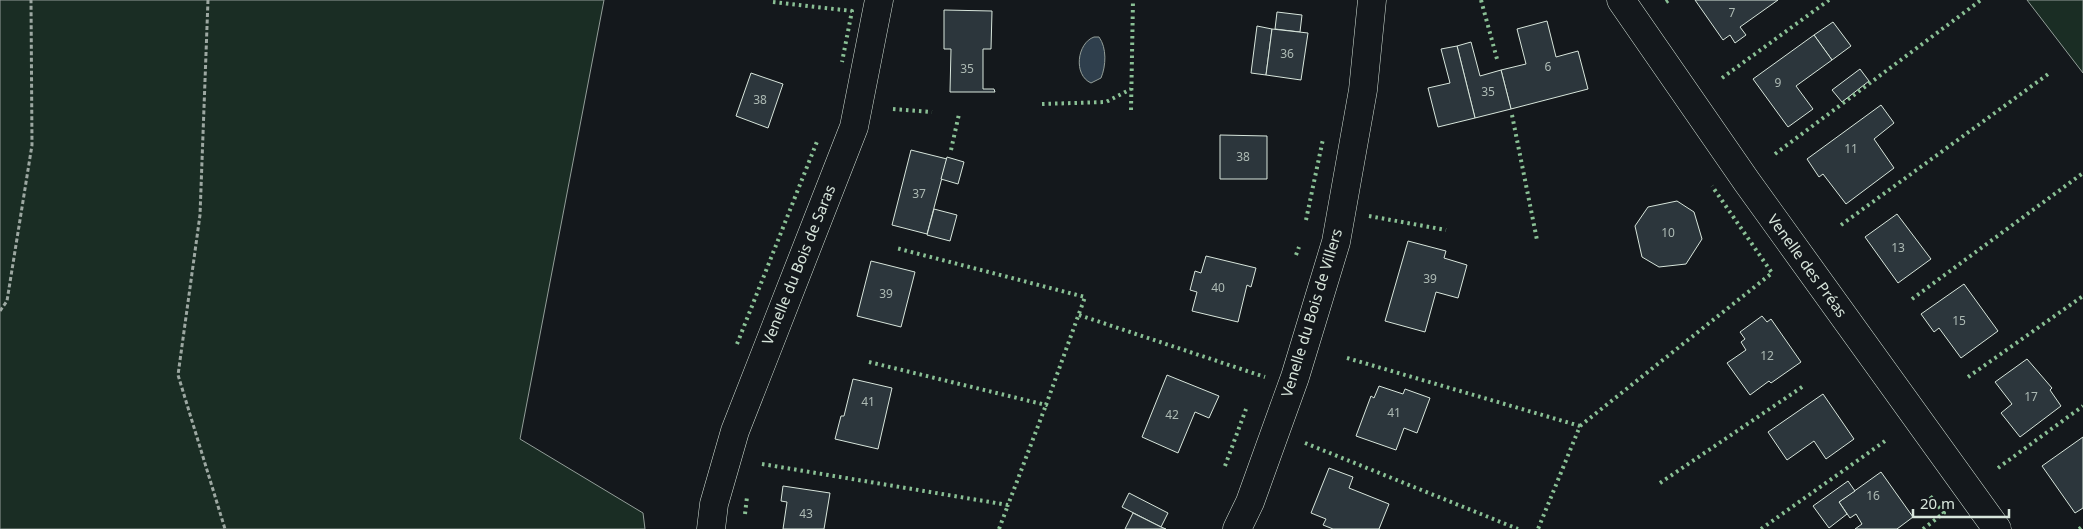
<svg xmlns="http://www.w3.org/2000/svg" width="2083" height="529" font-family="'Noto Sans',sans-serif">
<rect width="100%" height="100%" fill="#14181c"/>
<g fill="#1a2d24" stroke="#939e99">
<path d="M0 0H604L520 439 643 513 645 529H0Z"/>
<path d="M2027 0H2083V73Z"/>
</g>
<path fill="#2f3f4d" stroke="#939e99" d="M1094 37H1099C1107 48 1106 66 1101 78L1091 83C1073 75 1077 43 1094 37Z"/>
<g fill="#2c363c" stroke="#d8e6dc">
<path d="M1695 0H1778L1740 27 1746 35 1735 43 1730 35 1723 40Z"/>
<path d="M944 10 992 11 991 49H983V89H994L995 92H950L951 49H944Z"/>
<path d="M1277 12 1302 15 1300 32 1275 29Z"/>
<path d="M1547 21 1556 57 1578 51 1588 89 1511 109 1501 70 1526 64 1517 29Z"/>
<path d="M1833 22 1851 46 1832 60 1814 35Z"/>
<path d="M1257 26 1272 29 1266 75 1251 73Z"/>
<path d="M1272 29 1308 33 1301 80 1266 75Z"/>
<path d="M1814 35 1832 60 1796 86 1813 109 1788 127 1753 79Z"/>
<path d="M1471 42 1480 76 1501 70 1511 109 1475 118 1457 46Z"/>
<path d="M1457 46 1475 118 1438 127 1428 88 1450 83 1441 49Z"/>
<path d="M1860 69 1869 81 1842 102 1832 90Z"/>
<path d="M751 73 783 84 768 128 736 116Z"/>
<path d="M1881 105 1894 123 1874 139 1894 168 1846 204 1823 174 1819 177 1807 159Z"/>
<path d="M1220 135 1267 136V179H1220Z"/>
<path d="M911 150 947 159 927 234 892 225Z"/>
<path d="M947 157 964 162 958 184 941 179Z"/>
<path d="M1677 201 1694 212 1702 239 1686 264 1659 267 1642 257 1635 226 1648 207Z"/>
<path d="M934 209 957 215 950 241 927 235Z"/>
<path d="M1897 214 1931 259 1898 283 1865 237Z"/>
<path d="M1408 241 1446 251 1444 258 1467 265 1458 298 1436 292 1425 332 1385 321Z"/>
<path d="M1206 256 1256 268 1251 287 1247 285 1238 322 1192 311 1197 292 1190 290 1195 271 1201 273Z"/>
<path d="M871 261 915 272 901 327 857 316Z"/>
<path d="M1964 284 1998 331 1961 358 1939 328 1934 332 1921 314Z"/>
<path d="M1762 316 1767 322 1771 319 1801 362 1771 383 1769 381 1750 395 1727 363 1746 350 1741 342 1745 339 1740 332Z"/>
<path d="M2027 359 2052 388 2050 390 2061 406 2020 437 2001 413 2012 404 1995 382Z"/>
<path d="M1167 375 1219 396 1209 418 1195 412 1178 453 1142 437Z"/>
<path d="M853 379 892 388 878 449 835 439 841 416H844Z"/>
<path d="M1379 386 1403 394 1405 389 1430 398 1417 433 1404 428 1396 450 1356 436 1371 396 1374 398Z"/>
<path d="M1823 394 1854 439 1826 459 1814 441 1787 460 1768 432Z"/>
<path d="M2083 437V508L2075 513 2042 466Z"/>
<path d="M1329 468 1353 477 1349 488 1389 504 1379 529H1333L1323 525 1326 519 1311 513Z"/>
<path d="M1881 472 1913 517 1897 529H1855L1862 524 1856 514 1850 518 1839 502Z"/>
<path d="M1848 481 1855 491 1839 502 1847 514 1829 528 1813 506Z"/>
<path d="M783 486 830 493 824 529H783L787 502 781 501Z"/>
<path d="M1129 493 1168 513 1161 527 1122 507Z"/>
<path d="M1133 513 1161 527 1166 529H1125Z"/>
</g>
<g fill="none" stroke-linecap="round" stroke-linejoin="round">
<defs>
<g id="street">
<path d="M1621 0 1747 182 1997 529"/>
<path d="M711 529 714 504 735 431 854 127 879 0"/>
<path d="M1237 529 1250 502 1295 377 1336 242 1363 90 1372 0"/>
</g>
</defs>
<use href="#street" stroke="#d8e6dc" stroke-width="29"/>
<g stroke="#9da8a2" stroke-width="3" stroke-dasharray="4 2.5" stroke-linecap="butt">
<path d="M208 0 200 215 178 375 225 529"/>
<path d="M0 311 7 301 32 145 31 0"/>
</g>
<use href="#street" stroke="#14181c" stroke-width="28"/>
<g stroke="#8ac095" stroke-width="4" stroke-dasharray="2.5 4" stroke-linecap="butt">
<path d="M1481 0 1497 59"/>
<path d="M773 2 852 11 842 62"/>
<path d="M1666 2 1669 0"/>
<path d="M1722 78 1829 0"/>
<path d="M1042 104 1106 102 1131 89"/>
<path d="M893 109 932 112"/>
<path d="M1131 110 1133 0"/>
<path d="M1512 115 1537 240"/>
<path d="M951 150 959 114"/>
<path d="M1775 154 1981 0"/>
<path d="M1369 216 1446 230"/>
<path d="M1306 220 1323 139"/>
<path d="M1841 225 2051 72"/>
<path d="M1296 255 1299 247"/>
<path d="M1912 299 2083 173"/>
<path d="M1079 315 1265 377"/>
<path d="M737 344 818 139"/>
<path d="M1347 358 1580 426 1538 529"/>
<path d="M869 362 1046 405 1085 297 896 248"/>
<path d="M1968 377 2083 296"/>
<path d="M1580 426 1772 273 1712 186"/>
<path d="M1305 443 1518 529"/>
<path d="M762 464 1008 505 1046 405"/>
<path d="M1225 466 1246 409"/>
<path d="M1998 468 2083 406"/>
<path d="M1660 483 1805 385"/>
<path d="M745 514 747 497"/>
<path d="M999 529 1008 505"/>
<path d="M1761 529 1885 441"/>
<path d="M1923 529 1944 513 1930 496"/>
<path d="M2079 529 2083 526"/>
</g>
</g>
<g text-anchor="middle" stroke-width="4" stroke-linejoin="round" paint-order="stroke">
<g font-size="12" fill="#adbab4">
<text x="1732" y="17">7</text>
<text x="1287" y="58">36</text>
<text x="1548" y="71">6</text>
<text x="967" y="73">35</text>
<text x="1778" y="87">9</text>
<text x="1488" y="96">35</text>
<text x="760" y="104">38</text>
<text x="1851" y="153">11</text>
<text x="1243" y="161">38</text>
<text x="919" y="198">37</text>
<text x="1668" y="237">10</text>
<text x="1898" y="252">13</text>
<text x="1430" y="283">39</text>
<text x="1218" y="292">40</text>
<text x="886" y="298">39</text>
<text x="1959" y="325">15</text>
<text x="1767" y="360">12</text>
<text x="2031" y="401">17</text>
<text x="868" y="406">41</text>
<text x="1394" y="417">41</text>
<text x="1172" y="419">42</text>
<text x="1873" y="500">16</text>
<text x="806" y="518">43</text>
</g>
<g font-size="15" fill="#d8e6dc" stroke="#14181c">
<text transform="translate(799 265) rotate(-68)" y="5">Venelle du Bois de Saras</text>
<text transform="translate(1807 266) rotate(54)" y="5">Venelle des Préas</text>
<text transform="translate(1312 313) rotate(-73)" y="5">Venelle du Bois de Villers</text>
</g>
</g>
<path d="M1913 509v8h96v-8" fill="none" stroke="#d8e6dc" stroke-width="2.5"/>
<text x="1920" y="509" font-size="15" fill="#d8e6dc" stroke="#14181c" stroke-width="4" paint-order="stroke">20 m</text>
</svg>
